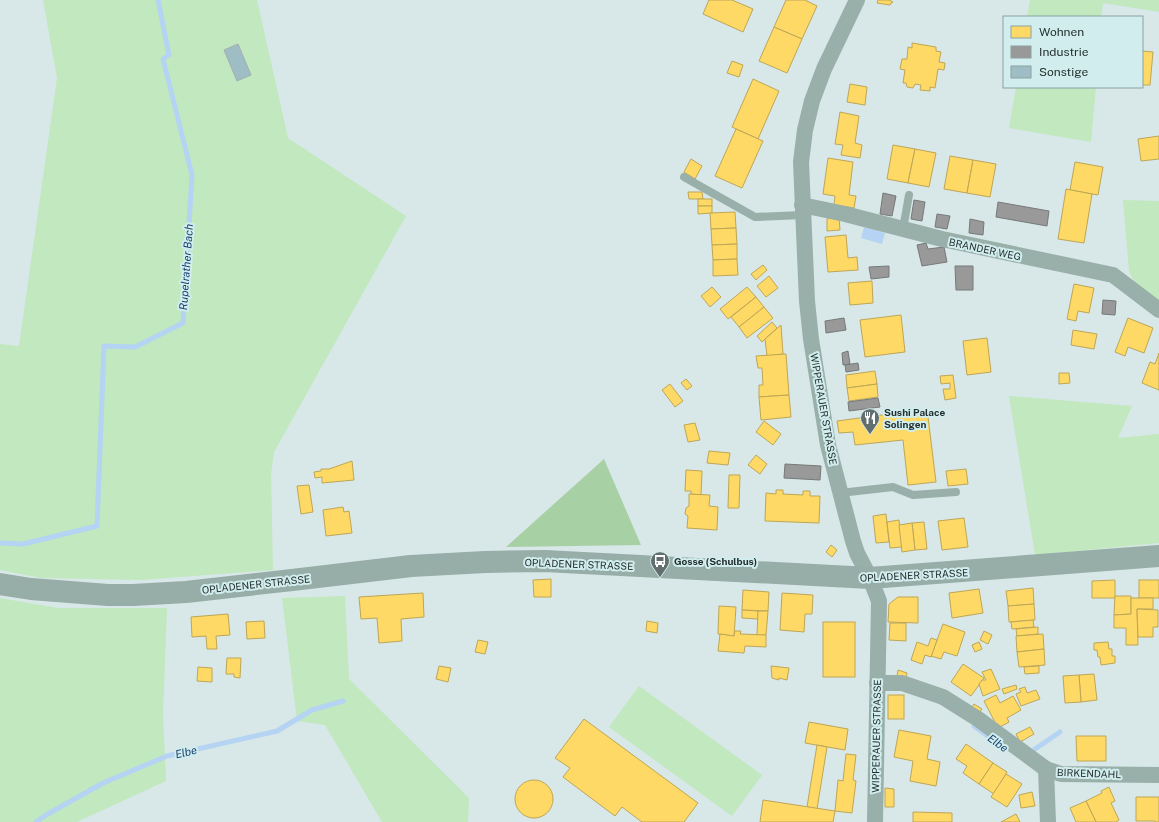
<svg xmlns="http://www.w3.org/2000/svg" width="1159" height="822" font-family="'Public Sans',sans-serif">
<rect width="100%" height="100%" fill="#d8e7e7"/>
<g fill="#c1e8bf">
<path d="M43 0H257L288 138 406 216 274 452 271 474 273 570 141 580 41 578 0 570V344L19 346 57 78Z"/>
<path d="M1030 0H1159V12L1103 3 1101 17H1027Z"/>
<path d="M1016 87H1096L1091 142 1009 128Z"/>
<path d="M1123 200 1159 201V303L1136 285 1129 271Z"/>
<path d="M1009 396 1132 406 1118 438 1159 434V543L1035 555Z"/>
<path d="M345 596 349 679 469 798 468 822H382L325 725 297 721 282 598Z"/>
<path d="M0 598 58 608H167L163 714 166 781 77 822H0Z"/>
<path d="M639 686 762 775 732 816 609 727Z"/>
</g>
<path fill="#a8d0a5" d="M604 459 641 545 506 547Z"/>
<path fill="#b5d3f3" d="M864 227 885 233 882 244 861 238Z"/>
<g fill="#ffd966" stroke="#bda656">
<path d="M709 0H732L753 9 743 32 703 14Z"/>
<path d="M786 0H805L817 6 802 39 774 27Z"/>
<path d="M878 0H889L893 2 891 3 890 5 877 3Z"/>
<path d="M774 27 802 39 787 73 759 61Z"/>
<path d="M912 43 936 47V51L941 52 939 62 945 63 944 70 938 69 935 88 930 87V91L920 90 921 85 915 84 913 88 907 87 906 83H903L905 70 900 69 902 59H907L908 47 912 48Z"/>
<path d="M1142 51 1153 52 1150 85H1142Z"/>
<path d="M732 61 743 65 739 77 727 73Z"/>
<path d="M753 79 779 91 758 139 732 127Z"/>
<path d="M850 84 867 87 865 105 847 102Z"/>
<path d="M840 112 859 116 855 143 862 145 860 158 841 155 843 145 835 144Z"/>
<path d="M736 129 763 141 742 188 715 176Z"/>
<path d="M1159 136V159L1141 161 1138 139Z"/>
<path d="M893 145 915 149 908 183 887 179Z"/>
<path d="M915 149 936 153 929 187 908 183Z"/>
<path d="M950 156 973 160 967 193 944 189Z"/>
<path d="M828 158 853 162 849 195 856 196 854 208 834 205 835 196 823 194Z"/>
<path d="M691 159 702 166 695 179 684 172Z"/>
<path d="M973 160 996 164 990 197 967 193Z"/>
<path d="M1075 162 1103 167 1098 195 1070 190Z"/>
<path d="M1066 189 1092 194 1084 243 1058 239Z"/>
<path d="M688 192H702L703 199H689Z"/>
<rect x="698" y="199" width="14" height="7"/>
<path d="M698 206H712V213L698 214Z"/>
<path d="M735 212 736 228 711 229 710 213Z"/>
<path d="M834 216 839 217 840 230 827 231V219Z"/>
<path d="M736 228 737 244 712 245 711 229Z"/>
<path d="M846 235 848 258 857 257 858 270 828 272 825 237Z"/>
<path d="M737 244V259L713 260 712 245Z"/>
<path d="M737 259 738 275 713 276V260Z"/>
<path d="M763 265 767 270 756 280 751 274Z"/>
<path d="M769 276 778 288 766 297 757 286Z"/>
<path d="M872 281 873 303 850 305 848 283Z"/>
<path d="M1074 284 1094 288 1089 313 1078 311 1076 321 1067 319Z"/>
<path d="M712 287 721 297 710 307 701 296Z"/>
<path d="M747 287 756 297 728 319 720 309Z"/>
<path d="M756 297 764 307 739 327 731 317Z"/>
<path d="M764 307 773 318 747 338 739 327Z"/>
<path d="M901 315 905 352 865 357 860 320Z"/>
<path d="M1128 318 1153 328 1144 353 1128 347 1125 356 1115 352Z"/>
<path d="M772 322 777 328 762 342 757 336Z"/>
<path d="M781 325 783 354 767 356 765 339Z"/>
<path d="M1073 330 1097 334 1094 349 1071 345Z"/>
<path d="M987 338 991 372 967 375 963 341Z"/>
<path d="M1159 353V390L1142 383 1150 362 1155 364Z"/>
<path d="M786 354 789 395 759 397V385H763L762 368H758L756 356Z"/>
<path d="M875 371 877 384 847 388 846 375Z"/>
<path d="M1059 373H1069L1070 383 1059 384Z"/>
<path d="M953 375 956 398 945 400 943 389H950V383L941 384 940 376Z"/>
<path d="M686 379 692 386 687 390 681 383Z"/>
<path d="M670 384 683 401 675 407 662 390Z"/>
<path d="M877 384 878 397 849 401 847 388Z"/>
<path d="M789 395 791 417 761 420 759 397Z"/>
<path d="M927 409 936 482 908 485 903 440 855 445 853 432 839 433 837 421Z"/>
<path d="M764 421 781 434 773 445 756 432Z"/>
<path d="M695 423 700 440 688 442 684 425Z"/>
<path d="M709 451 730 453 728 465 707 463Z"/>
<path d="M756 455 767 464 760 474 748 465Z"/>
<path d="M352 461 354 480 322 483V477L315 478 314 472 321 471V469H329Z"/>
<path d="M966 469 968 484 948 486 946 471Z"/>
<path d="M686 470 702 471 701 495 691 494V491H685Z"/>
<path d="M729 475H740L739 508H728Z"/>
<path d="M309 485 313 512 301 514 297 486Z"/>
<path d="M776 490H783V494L803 495V491H810V496H820L819 523 765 521 766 493 776 494Z"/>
<path d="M689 494 710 495 709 506 718 507 717 530 687 528 688 516 685 514 686 508 689 506Z"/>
<path d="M343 507 344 512 349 511 352 533 326 536 323 510Z"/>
<path d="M886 514 889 542 876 543 873 516Z"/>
<path d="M964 518 968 547 942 550 938 521Z"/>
<path d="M899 520 902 547 890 548 887 522Z"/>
<path d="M924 522 927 549 915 550 912 523Z"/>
<path d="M912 523 915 550 902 552 899 525Z"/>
<path d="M831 545 837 550 832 557 826 552Z"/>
<path d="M551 579V597H534L533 580Z"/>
<path d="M1115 580V598H1092V581Z"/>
<rect x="1139" y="580" width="20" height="18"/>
<path d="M1033 588 1034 604 1008 606 1006 591Z"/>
<path d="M979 589 983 613 952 618 949 593Z"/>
<path d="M743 590 769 592 768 611 742 610Z"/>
<path d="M423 593 424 617 401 619 402 641 379 643 377 618 361 619 359 597Z"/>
<path d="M782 593 813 595 812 614H805L804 632 780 630Z"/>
<path d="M1115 596H1131V614L1114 615Z"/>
<path d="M898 597H918V623L888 622 889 604Z"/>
<path d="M1131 598H1153V609H1137L1138 645H1126V628H1114V615L1131 614Z"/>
<path d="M1034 604 1035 620 1009 622 1008 606Z"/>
<path d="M719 606 736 607 734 636 718 634Z"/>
<path d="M1137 609 1158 610V627H1153V637H1138Z"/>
<path d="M742 610 758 611V619L742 618Z"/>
<path d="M758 611H768L766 635H757Z"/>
<path d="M228 614 230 635 216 636 217 649H207L206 636 192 637 191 617Z"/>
<path d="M1033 620 1034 627 1012 629 1011 622Z"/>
<path d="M264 621 265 638 247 639 246 622Z"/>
<path d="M647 621 658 623 657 633 646 631Z"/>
<rect x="823" y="622" width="32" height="55"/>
<path d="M890 623H906V641L889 640Z"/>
<path d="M943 624 965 632 957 656 944 652 941 659 931 656Z"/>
<path d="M1038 627V634L1017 636 1016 629Z"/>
<path d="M735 631H741L740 634 766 635V647L745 646 744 653 718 651 720 634 734 636Z"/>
<path d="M984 631 992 635 988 644 980 640Z"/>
<path d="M1043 634 1044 649 1017 652 1016 636Z"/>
<path d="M931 638 937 640 931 657 925 655 922 664 911 660 917 642 928 646Z"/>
<path d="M478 640 488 642 485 654 475 652Z"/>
<path d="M979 642 982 649 975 652 972 645Z"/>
<path d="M1108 642 1109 649H1112V656H1115V663L1101 665 1100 657H1098L1097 650H1094V643Z"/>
<path d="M1044 649 1045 665 1019 667 1017 652Z"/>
<path d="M227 658H241L240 678 234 677V674H226Z"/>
<path d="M963 664 984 678 971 696 951 682Z"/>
<path d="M439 666 451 668 448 682 436 679Z"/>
<path d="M771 666 789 668 787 680 779 678V680L772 678Z"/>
<path d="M1039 666V673L1025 674 1024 667Z"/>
<path d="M198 667 212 668V682L197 681Z"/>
<path d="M991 669 1000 689 983 696 979 684 982 680H986L982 672Z"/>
<path d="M898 670 907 673 906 679 897 676Z"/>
<path d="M1094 674 1097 700 1081 702 1079 675Z"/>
<path d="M1079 675 1081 702 1065 703 1063 676Z"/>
<path d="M1016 685 1017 689 1004 694 1002 689Z"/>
<path d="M1025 687 1027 693 1036 690 1040 699 1021 706 1016 694 1021 692 1019 689Z"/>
<rect x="888" y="695" width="16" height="24"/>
<path d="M996 695 1000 703 1013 696 1021 710 1007 718 1009 722 998 728 984 701Z"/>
<path d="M974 704 982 709 978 714 971 709Z"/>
<path d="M584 719 698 803 684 822H642L622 807 615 816 563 777 570 768 555 758Z"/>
<path d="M809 722 848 729 845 750 805 743Z"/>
<path d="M1030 727 1034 734 1020 742 1016 734Z"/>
<path d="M899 730 931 736 927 759 940 762 936 786 910 781 913 761 894 757Z"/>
<path d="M1076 736H1106V761H1077Z"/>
<path d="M966 744 993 763 979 784 963 773 967 766 956 759Z"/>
<path d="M817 745 827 747 817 809 807 807Z"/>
<path d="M846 754 856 755 853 780 856 781 852 813 835 811 838 780 843 781Z"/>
<path d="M993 763 1007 772 994 794 979 784Z"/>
<path d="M1006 774 1022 784 1007 807 991 797Z"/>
<circle cx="534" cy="799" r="19"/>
<path d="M1109 787 1115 801 1111 803 1119 820 1116 822H1096L1086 801 1102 793 1101 791Z"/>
<path d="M885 788 894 789V807H885Z"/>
<path d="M1032 792 1035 806 1021 808 1019 795Z"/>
<path d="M1136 797H1159V822H1155V821H1136Z"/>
<path d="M763 800 835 811 833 822H760Z"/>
<path d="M1086 801 1096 822H1076L1070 808Z"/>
<path d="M913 812 952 813V822H913Z"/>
<path d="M1016 814 1020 822H1001Z"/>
</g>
<g fill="#999" stroke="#767979">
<path d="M883 193 896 196 892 216 880 214Z"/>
<path d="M914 200 925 202 922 221 911 219Z"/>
<path d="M998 202 1049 211 1047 226 996 217Z"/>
<path d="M937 214 950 216 947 229 935 227Z"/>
<path d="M970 219 984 222 983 235 969 233Z"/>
<path d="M926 243 928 249 944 247 947 262 922 266 917 245Z"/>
<path d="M889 266V277L871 279 869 267Z"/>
<path d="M955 266H973V290H956Z"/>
<path d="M1103 300 1116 301 1115 315 1102 314Z"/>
<path d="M844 318 846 330 826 333 825 321Z"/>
<path d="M848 351 850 364 843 365 842 353Z"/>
<path d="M858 363 859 370 846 372 845 365Z"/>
<path d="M878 398 880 407 849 411 848 402Z"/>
<path d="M785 464 821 466 820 480 784 478Z"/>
</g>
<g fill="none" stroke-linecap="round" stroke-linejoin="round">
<g stroke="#b5d3f3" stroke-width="5">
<path d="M0 543 23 544 97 526 104 346 135 347 183 323 192 175 163 59 169 55 158 0"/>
<path d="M974 726 1001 746"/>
<path d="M1035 749 1060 732"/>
<path d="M36 822 46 815 103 783 167 756 277 731 312 710 343 701"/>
</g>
</g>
<path fill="#9ebdc5" stroke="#a4aeb1" d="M238 44 251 75 237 81 224 50Z"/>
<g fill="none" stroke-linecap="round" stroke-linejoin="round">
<g stroke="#99afa9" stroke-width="8">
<path d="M684 177 755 217 803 215"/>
<path d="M903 229 909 195"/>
<path d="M840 493 893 487 913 495 956 492"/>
</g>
<g stroke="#99afa9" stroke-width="16">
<path d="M857 0 824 69 812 101 805 130 801 162 807 301 811 339 828 445 853 541 857 553 870 578 879 601 875 822"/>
<path d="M802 205 845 214 942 239 1113 275 1159 310"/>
<path d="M877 683H902L943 697 978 719 1046 769 1061 774 1159 775"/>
<path d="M1046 769 1048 822"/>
</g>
<path stroke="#97ada7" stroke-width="22" d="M0 584 31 589 108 595H133L186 592 292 580 411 566 485 562 545 561 870 578 1159 556"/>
</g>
<defs>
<symbol id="restaurant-pin" viewBox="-11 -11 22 30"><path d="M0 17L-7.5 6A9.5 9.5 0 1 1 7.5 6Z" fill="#636f6f" stroke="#d2eded"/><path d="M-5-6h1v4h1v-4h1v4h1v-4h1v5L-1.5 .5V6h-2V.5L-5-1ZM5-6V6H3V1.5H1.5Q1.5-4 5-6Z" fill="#fff"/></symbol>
<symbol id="bus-pin" viewBox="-11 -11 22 30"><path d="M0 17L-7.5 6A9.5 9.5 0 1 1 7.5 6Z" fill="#636f6f" stroke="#d2eded"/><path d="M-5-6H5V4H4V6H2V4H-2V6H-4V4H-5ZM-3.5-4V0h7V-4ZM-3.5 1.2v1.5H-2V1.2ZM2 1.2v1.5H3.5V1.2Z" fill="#fff"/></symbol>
</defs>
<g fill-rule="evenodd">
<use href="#restaurant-pin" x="859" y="407" width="22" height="30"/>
<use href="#bus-pin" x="649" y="550" width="22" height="30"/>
</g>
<g text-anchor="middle" stroke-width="4" stroke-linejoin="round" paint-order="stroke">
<g font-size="10" fill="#242f2f" stroke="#d2eded">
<text transform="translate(985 249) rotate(12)" y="4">BRANDER WEG</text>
<text transform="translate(824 409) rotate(80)" y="4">WIPPERAUER STRASSE</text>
<text transform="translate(579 564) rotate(2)" y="4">OPLADENER STRASSE</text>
<text transform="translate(914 575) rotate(-3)" y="4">OPLADENER STRASSE</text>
<text transform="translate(256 584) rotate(-6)" y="4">OPLADENER STRASSE</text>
<text transform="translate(876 736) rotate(-89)" y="4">WIPPERAUER STRASSE</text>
<text transform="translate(1089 773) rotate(2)" y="4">BIRKENDAHL</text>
</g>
<g font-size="10" font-weight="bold" fill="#242f2f" stroke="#d2eded" text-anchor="start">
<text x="884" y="416">Sushi Palace<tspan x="884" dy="12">Solingen</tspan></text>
<text x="674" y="565">Gosse (Schulbus)</text>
</g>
<g font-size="11" font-style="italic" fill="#163f6e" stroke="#d2eded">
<text transform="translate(186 267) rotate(-86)" y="4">Rupelrather Bach</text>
<text transform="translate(998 743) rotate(35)" y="4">Elbe</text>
<text transform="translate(186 752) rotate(-13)" y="4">Elbe</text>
</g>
</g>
<rect x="1003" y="16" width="140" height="72" fill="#d2eded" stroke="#8ca1a1"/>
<rect x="1011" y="26" width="20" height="12" fill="#ffd966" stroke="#8ca1a1"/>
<text x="1039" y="36" font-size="12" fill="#242f2f">Wohnen</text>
<rect x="1011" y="46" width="20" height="12" fill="#999999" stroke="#8ca1a1"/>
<text x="1039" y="56" font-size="12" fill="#242f2f">Industrie</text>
<rect x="1011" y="66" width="20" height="12" fill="#9ebdc5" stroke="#8ca1a1"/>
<text x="1039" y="76" font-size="12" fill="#242f2f">Sonstige</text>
</svg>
